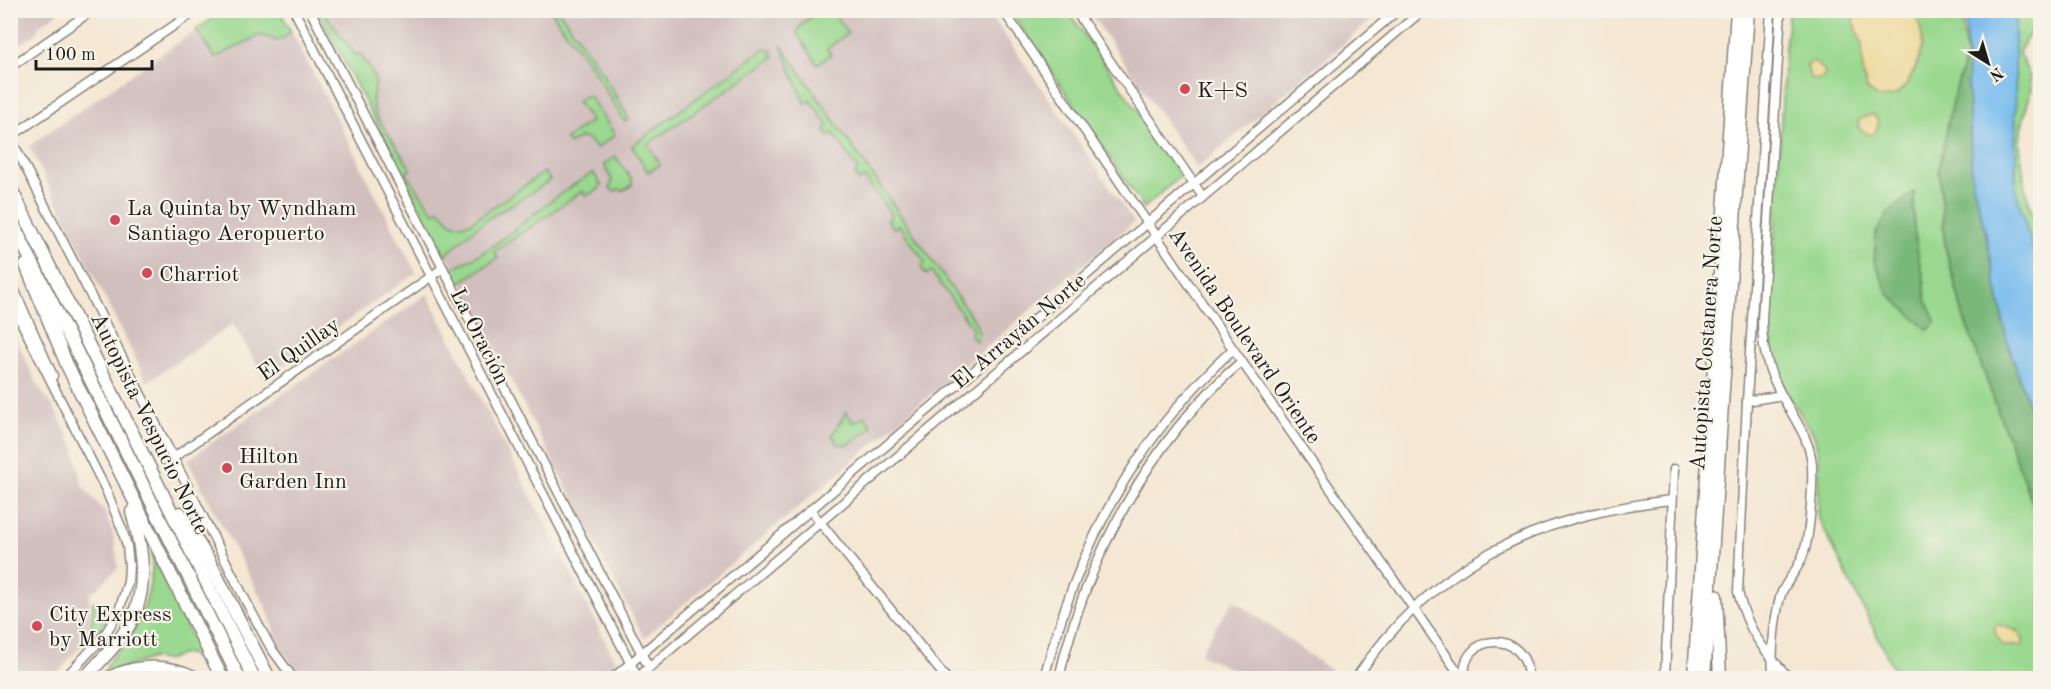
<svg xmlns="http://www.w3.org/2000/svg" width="2051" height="689" font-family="'Old Standard TT',serif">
<rect width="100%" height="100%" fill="#f7f3e8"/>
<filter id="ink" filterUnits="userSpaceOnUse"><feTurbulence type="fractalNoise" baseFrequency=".0167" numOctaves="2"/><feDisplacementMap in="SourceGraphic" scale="12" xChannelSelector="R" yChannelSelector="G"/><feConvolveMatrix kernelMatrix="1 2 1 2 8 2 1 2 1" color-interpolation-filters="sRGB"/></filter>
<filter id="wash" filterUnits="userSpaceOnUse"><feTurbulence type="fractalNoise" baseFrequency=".008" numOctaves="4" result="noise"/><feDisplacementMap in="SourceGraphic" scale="24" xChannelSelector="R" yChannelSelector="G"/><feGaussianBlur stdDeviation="1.35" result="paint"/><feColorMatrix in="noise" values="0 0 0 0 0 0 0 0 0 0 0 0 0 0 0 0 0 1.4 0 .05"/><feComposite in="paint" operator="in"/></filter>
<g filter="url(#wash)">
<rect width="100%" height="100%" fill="#f4e7d3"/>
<g fill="#d1bfbe">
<path d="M11 10H60V11L39 26 37 33 11 50Z"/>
<path d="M223 11H281L416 273 265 378 233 324 147 382 29 146Z"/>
<path d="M321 11H988L1134 222 644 638Z"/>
<path d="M1089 11H1382L1197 168Z"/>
<path d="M427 294 616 662 597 678H305L281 650 267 609 187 460Z"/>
<path d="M11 328 38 386 54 408 75 449 82 485 104 511 113 533 118 568 97 589 90 592 88 640 71 657 54 678H11Z"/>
<path d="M1234 600 1341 678H1250L1200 654 1218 623Z"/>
</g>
<g fill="#99d88e" stroke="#5a7a55" stroke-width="1.5">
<path d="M279 10 291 32 278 41 260 35 215 58 196 30 224 11Z"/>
<path d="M831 10 848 33 827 49 831 55 817 64 797 33C803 20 818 10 831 10Z"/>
<path d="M318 11H323L356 56 360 53 371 70 376 83 372 101 376 116 411 169 406 173 434 213 439 209C451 224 452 226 470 223L544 172 550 180C531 195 509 205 489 218 473 229 459 242 445 256Z"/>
<path d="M551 11H559L601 71 629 119 624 121 594 71Z"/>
<path d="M1010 11H1068L1182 175 1144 208Z"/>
<path d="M1789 11H1961L1966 57 1960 76 1971 51 1967 17 1963 11H2036C2037 27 2025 38 2019 53L2030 77 2031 91 2021 128 2020 146 2025 188 2040 241V472L1949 119 1939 170 1945 246 1964 318 2040 525V678H1898L1818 517 1819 456 1814 435 1785 390 1774 366 1769 338 1785 48Z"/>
<path d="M781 45 976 323 979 332 976 341 970 335 973 329 931 271 926 275 921 267 925 262 898 224 894 229 888 221 891 214 864 177 859 181 855 174 858 169 833 133 828 136 825 131 828 125 810 100 805 104Z"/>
<path d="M765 48 772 51 773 58 648 144 660 165 648 172 632 146Z"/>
<path d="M585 96 590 97 615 135 597 148 588 140 581 137 569 144 566 139 591 121 577 102Z"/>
<path d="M615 156 632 180V185L623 191 619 189 614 192 610 188 612 180 604 165Z"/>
<path d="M593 172 601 185 599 189 586 196 583 191 494 252 498 258 458 284 450 269C489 253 511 232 543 207 559 194 576 184 593 172Z"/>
<path d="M846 412 854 423 865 415 872 427 848 445 838 444 832 435Z"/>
<path d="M152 553 201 657 196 659 190 654H184L166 660 152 658 105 675C104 661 123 648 130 637 143 620 155 574 152 553Z"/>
<path d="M93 602C103 602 107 605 110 615L98 632 90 637Z"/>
</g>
<g fill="#7ab879" stroke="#4b6a4a" stroke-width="1.5">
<path d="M1966 57 1968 60 1972 181 1986 234 2007 340 2040 441V525L1964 318 1945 246 1939 169 1953 98Z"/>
<path d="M1914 192V226L1919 260 1924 278 1926 299 1936 323 1928 330 1888 294 1874 260 1876 233 1889 212Z"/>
</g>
<g fill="#eeda9e" stroke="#857b5d" stroke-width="1.5">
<path d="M1913 10C1918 19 1921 28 1922 38 1924 54 1909 89 1893 96 1889 97 1883 97 1879 98L1867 89 1863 73 1862 46 1851 11Z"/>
<path d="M1812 61 1824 70 1825 74 1823 78 1816 80 1810 78 1807 66Z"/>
<path d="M1870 115H1874L1879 122 1875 133 1870 135 1860 129 1858 120Z"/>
<path d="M1997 624 2017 631 2023 639V643L2020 646H2003L1994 631Z"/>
</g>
<path fill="#78bcee" stroke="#4a6c85" stroke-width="1.5" d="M1965 11H2015L2016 191 2040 275V441L2007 340 1986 234 1972 181Z"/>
</g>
<g filter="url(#ink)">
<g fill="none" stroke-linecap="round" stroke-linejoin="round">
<defs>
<g id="minor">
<path d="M294 10 638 678"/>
<path d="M310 10 649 668"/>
<path d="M1003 10 1233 349 1462 678"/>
<path d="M1075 10 1203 197"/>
<path d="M1771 10 1747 401 1738 592C1748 632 1763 649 1789 678"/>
<path d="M10 67 93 10"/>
<path d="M10 137 251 611 271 648 293 678"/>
<path d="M10 137 197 10"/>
<path d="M10 280 53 376"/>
<path d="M10 300 106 490 122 529 127 546 129 566 128 582 119 611 104 636 65 678"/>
<path d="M1747 401 1776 396 1783 398"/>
<path d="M173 458 443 268"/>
<path d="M811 511 946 678"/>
<path d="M613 678 1398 10"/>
<path d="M637 678 1423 10"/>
<path d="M1044 678C1078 547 1132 442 1233 349"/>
<path d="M1059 678C1086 559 1148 442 1242 361"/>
<path d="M1356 678C1432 564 1537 515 1671 500"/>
<path d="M1465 678C1458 634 1527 626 1528 678"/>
<path d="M1665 678 1674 469"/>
<path d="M1774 678C1770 661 1775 609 1782 592 1788 578 1800 568 1804 552 1810 534 1813 486 1812 465 1810 435 1789 413 1777 386 1766 365 1762 344 1762 320L1781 10"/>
</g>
<g id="highway">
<path d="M10 187 254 678"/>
<path d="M10 218 239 678"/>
<path d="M26 265 67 365 222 678"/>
<path d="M180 513 209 561 269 678"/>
<path d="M1716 596 1720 678"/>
<path d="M85 678C97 664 111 651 122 636 150 598 144 554 132 512"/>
<path d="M109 678C137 664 168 664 196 678"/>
<path d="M1694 678 1737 10"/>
<path d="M1704 678 1748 10"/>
</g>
</defs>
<use href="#minor" stroke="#888278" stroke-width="11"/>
<use href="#highway" stroke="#888278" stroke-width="15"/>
<use href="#minor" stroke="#fff" stroke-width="8"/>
<use href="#highway" stroke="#fff" stroke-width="12"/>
</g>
</g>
<g fill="#d1495b" stroke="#f7f3e8" stroke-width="2">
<circle cx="1185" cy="89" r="6"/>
<circle cx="115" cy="220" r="6"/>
<circle cx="147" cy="273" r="6"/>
<circle cx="227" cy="468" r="6"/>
<circle cx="37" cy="626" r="6"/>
</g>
<g text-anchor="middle" stroke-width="4.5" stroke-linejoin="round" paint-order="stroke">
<g font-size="22" fill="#1c1c1c" stroke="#f7f3e8" text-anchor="start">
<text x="1197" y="97">K+S</text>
<text x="127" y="215">La Quinta by Wyndham<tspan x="127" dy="25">Santiago Aeropuerto</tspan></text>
<text x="159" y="281">Charriot</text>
<text x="239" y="463">Hilton<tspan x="239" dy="25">Garden Inn</tspan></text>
<text x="49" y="621">City Express<tspan x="49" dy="25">by Marriott</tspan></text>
</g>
<g font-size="22" fill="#1c1c1c" stroke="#f7f3e8">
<text transform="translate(1018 330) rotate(-40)" y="8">El Arrayán Norte</text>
<text transform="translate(1246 335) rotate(56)" y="8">Avenida Boulevard Oriente</text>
<text transform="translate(481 336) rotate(63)" y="8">La Oración</text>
<text transform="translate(1705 343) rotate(-86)" y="8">Autopista Costanera Norte</text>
<text transform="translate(298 348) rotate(-35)" y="8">El Quillay</text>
<text transform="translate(151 423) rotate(64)" y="8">Autopista Vespucio Norte</text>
</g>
</g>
<rect width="2051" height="689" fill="none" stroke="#f7f3e8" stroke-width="36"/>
<g transform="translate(1988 63) rotate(143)" stroke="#f7f3e8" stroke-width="4.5" paint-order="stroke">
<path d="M0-4.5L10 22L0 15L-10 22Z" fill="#1c1c1c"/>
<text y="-9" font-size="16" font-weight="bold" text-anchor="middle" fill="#1c1c1c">N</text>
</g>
<path d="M36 60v9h116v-9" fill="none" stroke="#1c1c1c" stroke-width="3"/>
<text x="45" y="60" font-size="18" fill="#1c1c1c" stroke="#f7f3e8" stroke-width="4.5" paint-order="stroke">100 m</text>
</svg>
